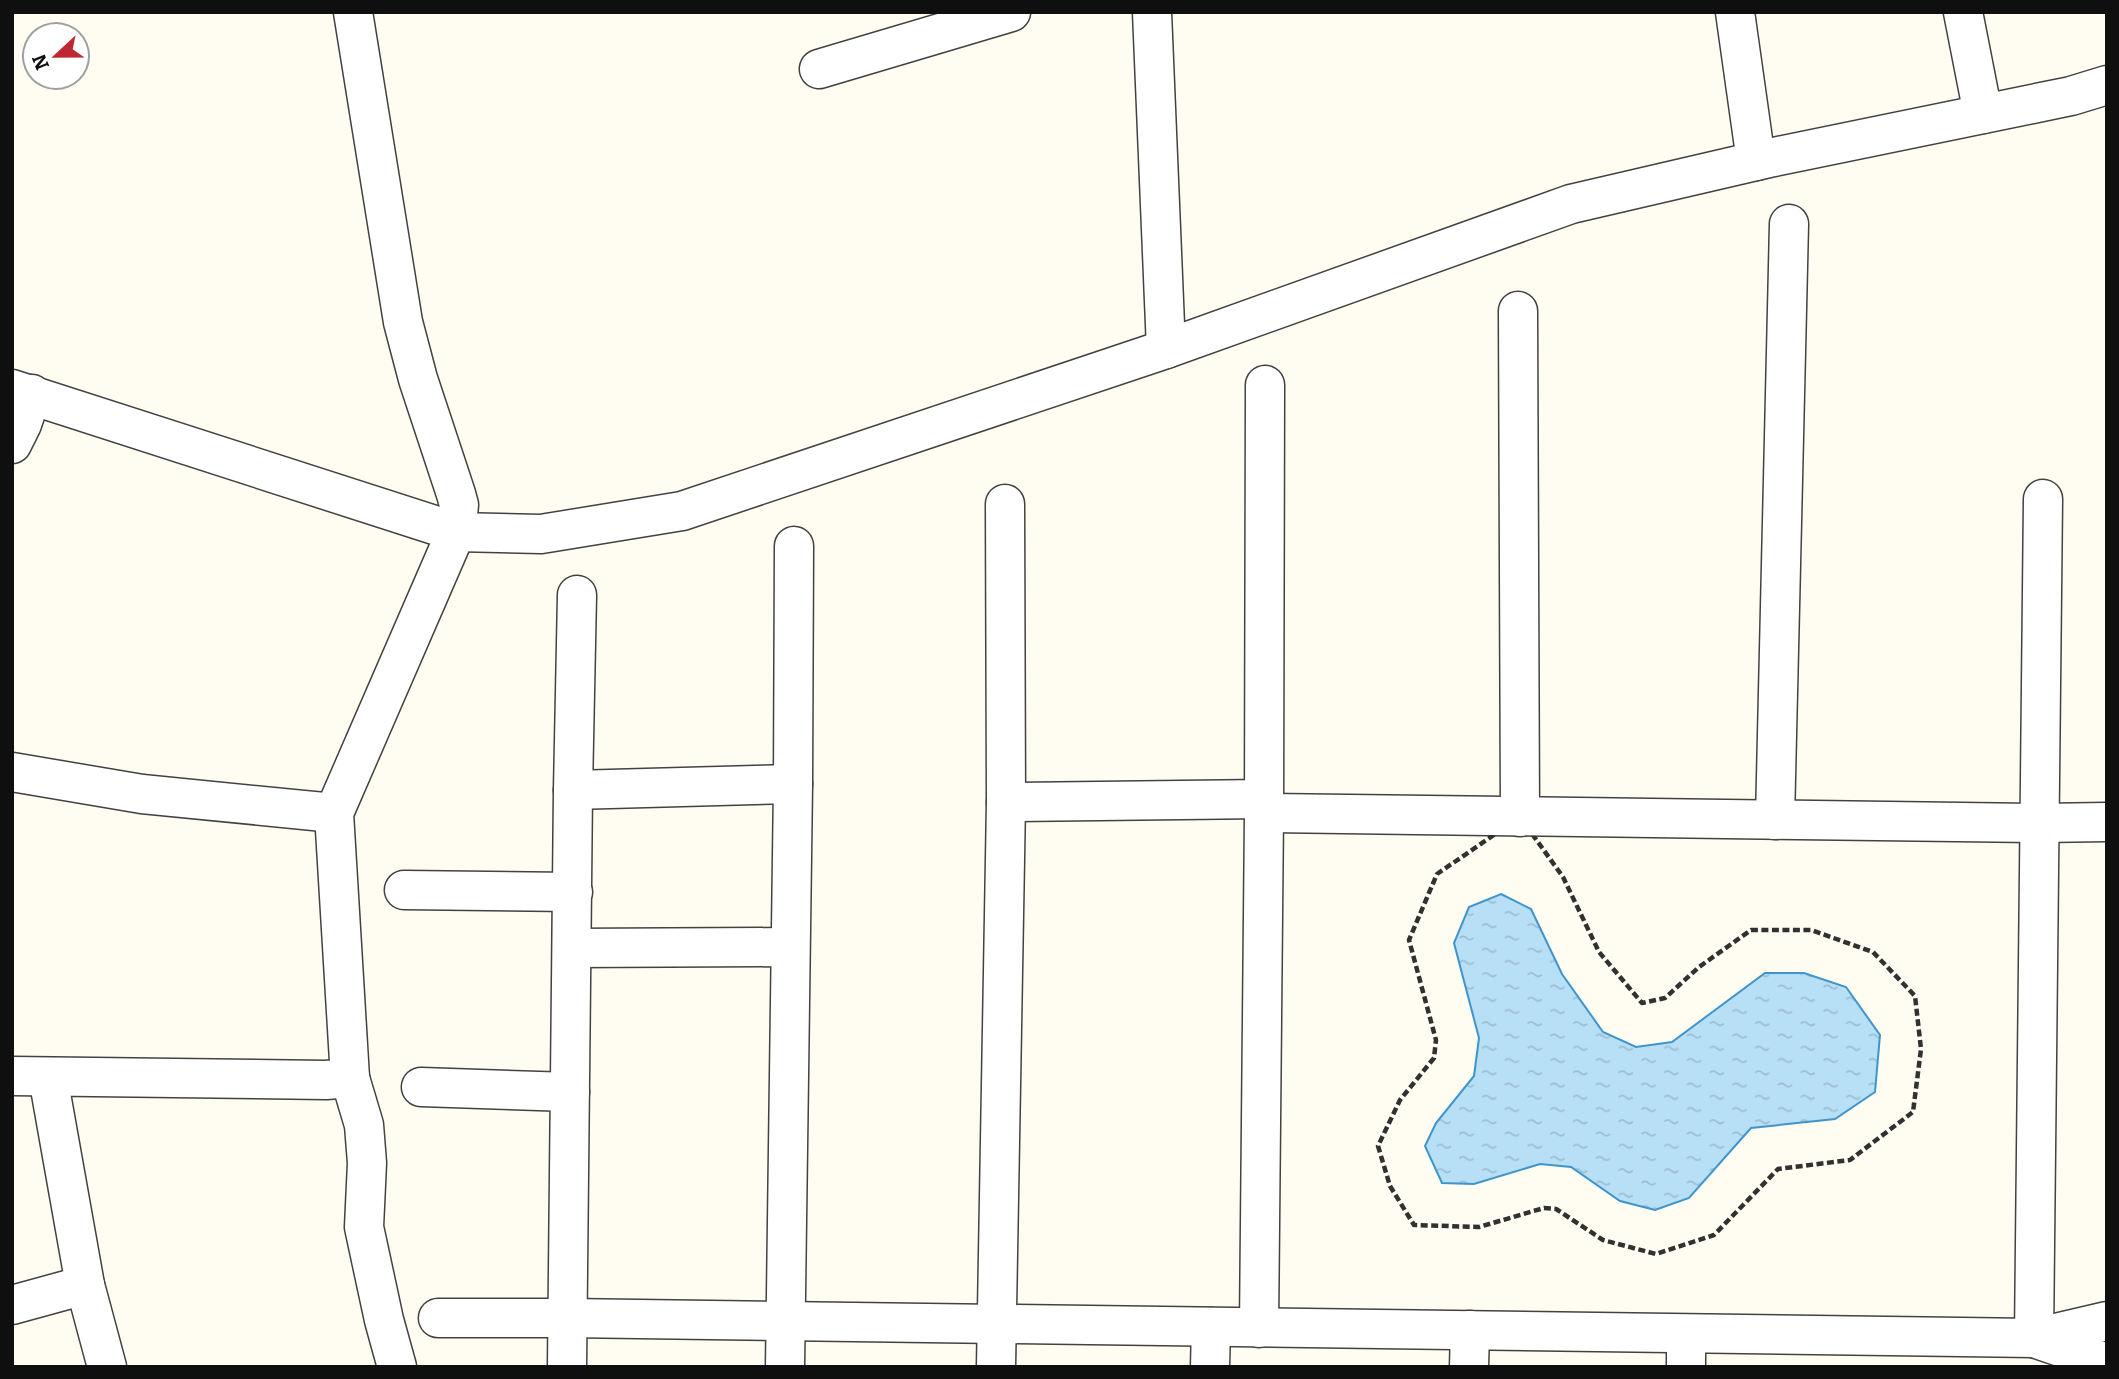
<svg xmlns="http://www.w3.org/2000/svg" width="2119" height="1379" font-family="Bitter,serif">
<defs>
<pattern id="water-ripples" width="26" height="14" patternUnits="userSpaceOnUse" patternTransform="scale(1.75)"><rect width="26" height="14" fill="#b7dff5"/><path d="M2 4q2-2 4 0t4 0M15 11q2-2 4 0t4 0" fill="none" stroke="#9cbed1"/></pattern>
</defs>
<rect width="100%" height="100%" fill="#fffcf1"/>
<path fill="url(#water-ripples)" stroke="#3f95cb" stroke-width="2" d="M1501 894 1531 909 1562 974 1603 1032 1636 1047 1672 1042 1765 973H1804L1846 987 1880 1035 1875 1092 1835 1119 1751 1128 1689 1198 1655 1210 1620 1201 1571 1167 1540 1164 1474 1184 1442 1183 1425 1146 1436 1123 1474 1076 1479 1038 1454 943 1469 907Z"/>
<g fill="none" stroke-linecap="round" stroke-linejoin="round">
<defs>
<g id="minor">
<path d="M1152 12 1166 349"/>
<path d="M1735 12 1756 161"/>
<path d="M1963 12 1983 114"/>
<path d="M819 69 1011 12"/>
<path d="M1518 311 1520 817"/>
<path d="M12 389 456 532 541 534 682 511 1166 349 1571 204 1769 158 2071 96 2107 85"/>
<path d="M12 444 22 424 32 394"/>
<path d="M12 772 142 794 334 813"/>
<path d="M573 790 793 784"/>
<path d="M1006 802 1264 799"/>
<path d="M1264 813 2040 823 2107 822"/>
<path d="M1775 820 1789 224"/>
<path d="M404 890 573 892"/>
<path d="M572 948 790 947"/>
<path d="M12 1076 326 1080 350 1078 334 813 456 532 459 505 456 494 418 379 403 322 353 12"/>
<path d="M48 1077 85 1285 107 1367"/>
<path d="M350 1078 364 1125 367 1163 364 1227 384 1320 397 1367"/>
<path d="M421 1087 570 1092"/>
<path d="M12 1305 85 1285"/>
<path d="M438 1318H567L2034 1338 2107 1321"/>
<path d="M1259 1328 1264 813 1265 385"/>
<path d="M2034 1338 2043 499"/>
<path d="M2034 1338 2107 1363"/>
<path d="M567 1367 573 790 577 595"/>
<path d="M785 1367 793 784 794 546"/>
<path d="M996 1367 1006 802 1005 504"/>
<path d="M1210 1367 1211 1327"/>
<path d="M1469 1367 1470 1330"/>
<path d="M1686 1367V1334"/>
</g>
</defs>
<use href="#minor" stroke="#424242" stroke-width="41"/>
<path stroke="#313131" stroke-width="4.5" stroke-dasharray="7 3.5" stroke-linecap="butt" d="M1520 817 1563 877 1599 952 1642 1003 1665 998 1699 967 1751 930H1811L1873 952 1915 996 1921 1049 1913 1112 1850 1160 1778 1169 1714 1235 1656 1254 1603 1240 1556 1209 1544 1208 1479 1227 1414 1225 1390 1186 1378 1146 1400 1100 1434 1058 1436 1040 1409 940 1437 874Z"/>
<use href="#minor" stroke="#fff" stroke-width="38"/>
</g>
<rect width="2119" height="1379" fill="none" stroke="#0f0f0f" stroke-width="28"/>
<g transform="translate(56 56) rotate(248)"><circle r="33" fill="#ffffff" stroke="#9f9f9f" stroke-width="2"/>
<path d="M0-5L12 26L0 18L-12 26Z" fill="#bd2932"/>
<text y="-10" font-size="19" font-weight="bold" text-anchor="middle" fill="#0f0f0f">N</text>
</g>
</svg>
